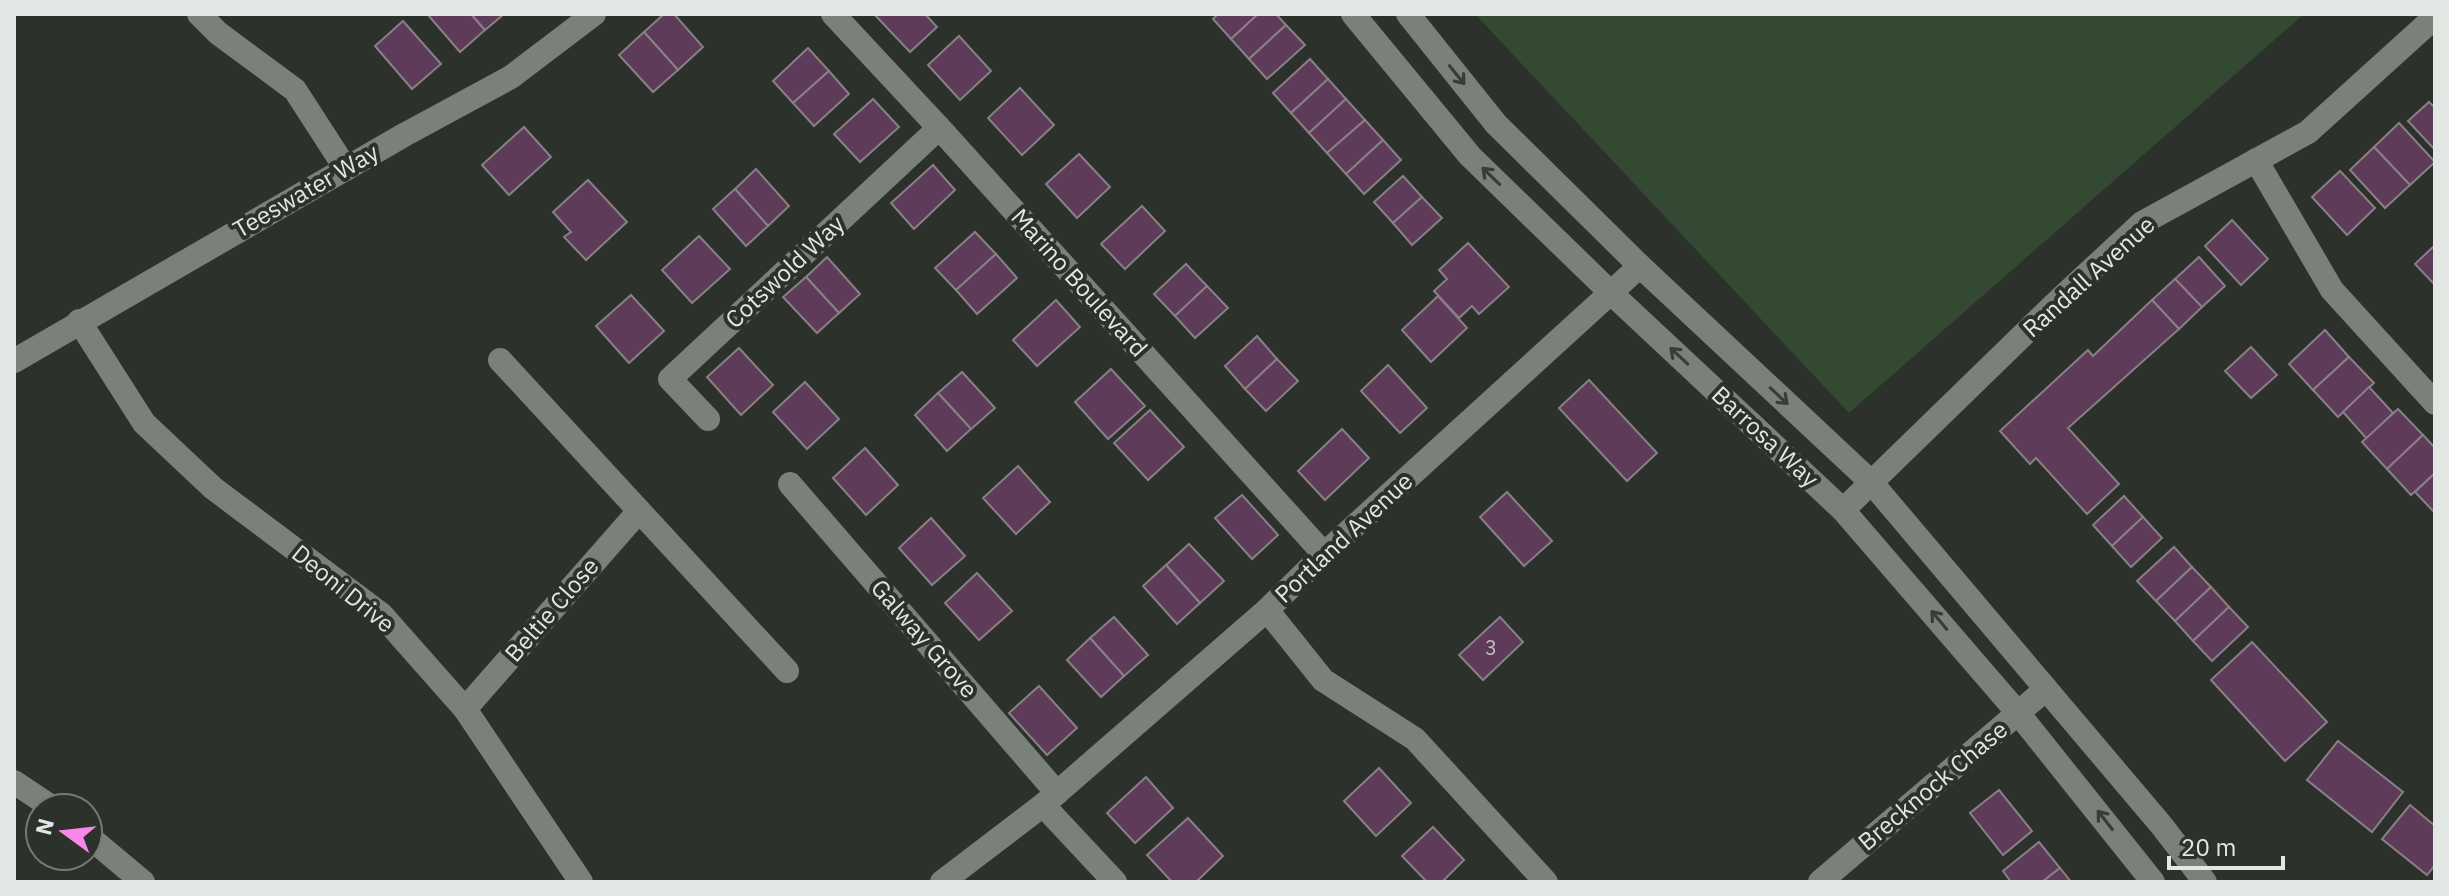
<svg xmlns="http://www.w3.org/2000/svg" width="2449" height="896" font-family="'IBM Plex Sans',sans-serif">
<rect width="100%" height="100%" fill="#2c312c"/>
<path fill="#334932" d="M1475 14H2304L1849 413Z"/>
<g fill="#5e3b59" stroke="#878085" stroke-width="2">
<path d="M429 14H471L485 30 460 52 428 15Z"/>
<path d="M471 14H504L485 30Z"/>
<path d="M664 14H674L703 47 678 70 644 32Z"/>
<path d="M874 14H925L937 27 910 52Z"/>
<path d="M1218 14H1258L1231 39 1213 19Z"/>
<path d="M1258 14H1276L1286 25 1249 59 1231 39Z"/>
<path d="M403 21 441 64 412 89 375 46Z"/>
<path d="M1286 25 1305 45 1267 79 1249 59Z"/>
<path d="M644 32 678 70 653 92 619 55Z"/>
<path d="M959 36 991 71 960 100 928 65Z"/>
<path d="M808 48 829 71 793 103 773 81Z"/>
<path d="M1310 59 1328 79 1291 113 1273 93Z"/>
<path d="M829 71 849 94 814 126 793 103Z"/>
<path d="M1328 79 1346 99 1309 133 1291 113Z"/>
<path d="M1020 88 1054 125 1022 155 988 118Z"/>
<path d="M873 99 899 127 860 162 834 134Z"/>
<path d="M1346 99 1365 120 1327 153 1309 133Z"/>
<path d="M2429 102 2435 108V150L2408 121Z"/>
<path d="M1365 120 1383 140 1346 174 1327 153Z"/>
<path d="M2399 123 2435 162 2410 185 2374 147Z"/>
<path d="M524 127 551 157 509 195 482 165Z"/>
<path d="M1383 140 1401 160 1364 194 1346 174Z"/>
<path d="M2374 147 2410 185 2385 208 2350 170Z"/>
<path d="M1079 154 1110 187 1077 218 1046 184Z"/>
<path d="M933 165 955 190 914 229 891 203Z"/>
<path d="M756 169 789 206 768 226 735 189Z"/>
<path d="M2340 171 2375 208 2347 235 2312 197Z"/>
<path d="M1403 176 1422 197 1393 223 1374 202Z"/>
<path d="M588 180 627 222 586 260 564 237 571 232 553 212Z"/>
<path d="M735 189 768 226 746 246 713 209Z"/>
<path d="M1422 197 1442 218 1412 245 1393 223Z"/>
<path d="M1142 206 1165 231 1125 269 1101 244Z"/>
<path d="M2232 220 2268 259 2241 285 2205 246Z"/>
<path d="M975 232 996 254 956 290 935 268Z"/>
<path d="M699 236 730 269 692 303 662 270Z"/>
<path d="M1468 243 1509 287 1479 314 1472 306 1459 318 1434 291 1447 279 1439 270Z"/>
<path d="M2435 245V285L2415 264Z"/>
<path d="M996 254 1017 278 977 314 956 290Z"/>
<path d="M827 257 860 294 839 313 806 277Z"/>
<path d="M2199 257 2225 286 2202 307 2175 279Z"/>
<path d="M1186 264 1207 286 1175 316 1154 294Z"/>
<path d="M806 277 839 313 817 333 783 297Z"/>
<path d="M2175 279 2202 307 2179 329 2152 300Z"/>
<path d="M1207 286 1228 308 1195 338 1175 316Z"/>
<path d="M631 295 664 331 629 363 596 326Z"/>
<path d="M1438 296 1467 328 1431 362 1402 330Z"/>
<path d="M1056 300 1080 327 1037 366 1013 340Z"/>
<path d="M2152 300 2179 329 2068 428 2119 484 2087 514 2036 458 2030 464 2000 431 2088 350 2093 356Z"/>
<path d="M2325 330 2349 357 2313 390 2289 364Z"/>
<path d="M1257 336 1277 359 1245 389 1225 366Z"/>
<path d="M2251 347 2277 375 2251 398 2225 371Z"/>
<path d="M739 348 773 385 741 415 707 377Z"/>
<path d="M2349 357 2374 383 2338 417 2313 390Z"/>
<path d="M1277 359 1298 381 1266 411 1245 389Z"/>
<path d="M1388 365 1427 408 1400 433 1361 391Z"/>
<path d="M1111 369 1145 406 1108 439 1075 402Z"/>
<path d="M962 372 995 408 971 429 938 393Z"/>
<path d="M1589 380 1657 453 1627 481 1559 408Z"/>
<path d="M805 382 839 419 807 449 773 412Z"/>
<path d="M2369 387 2393 413 2367 439 2343 412Z"/>
<path d="M938 393 971 429 947 451 915 415Z"/>
<path d="M2398 409 2423 435 2387 469 2362 442Z"/>
<path d="M1150 410 1184 447 1148 480 1114 443Z"/>
<path d="M1342 429 1369 458 1325 500 1298 471Z"/>
<path d="M2423 435 2435 448V473L2411 495 2387 469Z"/>
<path d="M865 448 898 485 866 515 833 478Z"/>
<path d="M1018 466 1050 502 1016 534 983 498Z"/>
<path d="M2435 473V513L2415 492Z"/>
<path d="M1507 492 1552 541 1524 566 1480 517Z"/>
<path d="M1242 495 1278 535 1252 559 1215 518Z"/>
<path d="M2124 496 2143 517 2112 546 2093 525Z"/>
<path d="M2143 517 2162 538 2131 567 2112 546Z"/>
<path d="M931 518 965 556 932 585 899 548Z"/>
<path d="M1189 544 1224 581 1200 603 1166 565Z"/>
<path d="M2174 547 2192 567 2156 601 2137 581Z"/>
<path d="M1166 565 1200 603 1177 624 1143 586Z"/>
<path d="M2192 567 2211 587 2175 621 2156 601Z"/>
<path d="M977 573 1012 611 979 640 945 603Z"/>
<path d="M2211 587 2229 607 2193 641 2175 621Z"/>
<path d="M2229 607 2248 627 2212 661 2193 641Z"/>
<path d="M1114 617 1148 655 1124 676 1090 638Z"/>
<path d="M1500 617 1523 642 1483 680 1459 655Z"/>
<path d="M1090 638 1124 676 1101 697 1067 660Z"/>
<path d="M2252 642 2327 722 2285 761 2211 680Z"/>
<path d="M1039 686 1077 728 1047 755 1009 713Z"/>
<path d="M2338 741 2403 792 2372 832 2307 780Z"/>
<path d="M1379 768 1411 803 1376 836 1344 801Z"/>
<path d="M1146 777 1173 808 1135 843 1107 813Z"/>
<path d="M1999 790 2032 831 2003 855 1970 813Z"/>
<path d="M2410 805 2435 826V865L2427 875 2382 839Z"/>
<path d="M1188 818 1223 856 1196 882H1172L1147 855Z"/>
<path d="M1433 827 1464 860 1442 882H1427L1402 856Z"/>
<path d="M2039 842 2060 868 2042 882H2011L2003 871Z"/>
<path d="M2060 868 2071 882H2042Z"/>
</g>
<g fill="none" stroke-linecap="round" stroke-linejoin="round">
<g stroke="#7a807a" stroke-width="24">
<path d="M199 14 218 33 295 90 346 169"/>
<path d="M833 14 943 132 1324 554"/>
<path d="M2256 160 2332 290 2435 403"/>
<path d="M79 321 144 423 213 488 381 614 465 709 581 882"/>
<path d="M500 360 787 671"/>
<path d="M14 361 404 135 511 77 594 14"/>
<path d="M708 419 670 379 939 128"/>
<path d="M790 484 1057 793"/>
<path d="M1843 510 2059 300 2142 223 2308 132 2435 17"/>
<path d="M1267 610 1323 680 1415 739 1546 882"/>
<path d="M465 709 639 511"/>
<path d="M14 782 53 808"/>
<path d="M1043 805 1115 882"/>
<path d="M88 836 143 882"/>
<path d="M942 882 1043 805 1267 610 1324 554 1640 266"/>
<path d="M1820 882 2046 689"/>
</g>
<g stroke="#7a807a" stroke-width="24">
<path d="M1353 14 1470 156 1610 292 1843 510 2018 713 2153 882"/>
<path d="M1408 14 1496 124 1640 266 1871 482 2162 826 2205 882"/>
</g>
</g>
<defs><path id="oneway-shaft" d="M-6 0H5M1.5-3L5.5 0L1.5 3" fill="none" stroke-width="1.6" stroke-linecap="round" stroke-linejoin="round" transform="scale(2)"/></defs>
<g stroke="#383d38">
<use href="#oneway-shaft" transform="translate(1457 75) rotate(51)"/>
<use href="#oneway-shaft" transform="translate(1491 176) rotate(-136)"/>
<use href="#oneway-shaft" transform="translate(1679 356) rotate(-137)"/>
<use href="#oneway-shaft" transform="translate(1779 396) rotate(43)"/>
<use href="#oneway-shaft" transform="translate(1939 620) rotate(-130)"/>
<use href="#oneway-shaft" transform="translate(2105 820) rotate(-128)"/>
</g>
<g text-anchor="middle" stroke-width="8" stroke-linejoin="round" paint-order="stroke">
<g font-size="20" fill="#c2bcc0">
<text x="1491" y="655">3</text>
</g>
<g font-size="24" fill="#e3e7e3" stroke="#2c312c">
<text transform="translate(306 191) rotate(-30)" y="8">Teeswater Way</text>
<text transform="translate(785 272) rotate(-43)" y="8">Cotswold Way</text>
<text transform="translate(2089 277) rotate(-42)" y="8">Randall Avenue</text>
<text transform="translate(1079 283) rotate(48)" y="8">Marino Boulevard</text>
<text transform="translate(1765 437) rotate(43)" y="8">Barrosa Way</text>
<text transform="translate(1344 538) rotate(-43)" y="8">Portland Avenue</text>
<text transform="translate(343 589) rotate(39)" y="8">Deoni Drive</text>
<text transform="translate(552 610) rotate(-49)" y="8">Beltie Close</text>
<text transform="translate(924 639) rotate(49)" y="8">Galway Grove</text>
<text transform="translate(1933 786) rotate(-40)" y="8">Brecknock Chase</text>
</g>
</g>
<rect width="2449" height="896" fill="none" stroke="#e3e7e3" stroke-width="32"/>
<g transform="translate(64 832) rotate(285)"><circle r="38" fill="#2c312c" stroke="#757a75" stroke-width="2"/>
<path d="M0-6L14 30L0 20L-14 30Z" fill="#f987e9"/>
<text y="-12" font-size="22" font-weight="bold" text-anchor="middle" fill="#e3e7e3">N</text>
</g>
<path d="M2169 856v12h114v-12" fill="none" stroke="#e3e7e3" stroke-width="4"/>
<text x="2181" y="856" font-size="24" fill="#e3e7e3" stroke="#2c312c" stroke-width="6" paint-order="stroke">20 m</text>
</svg>
